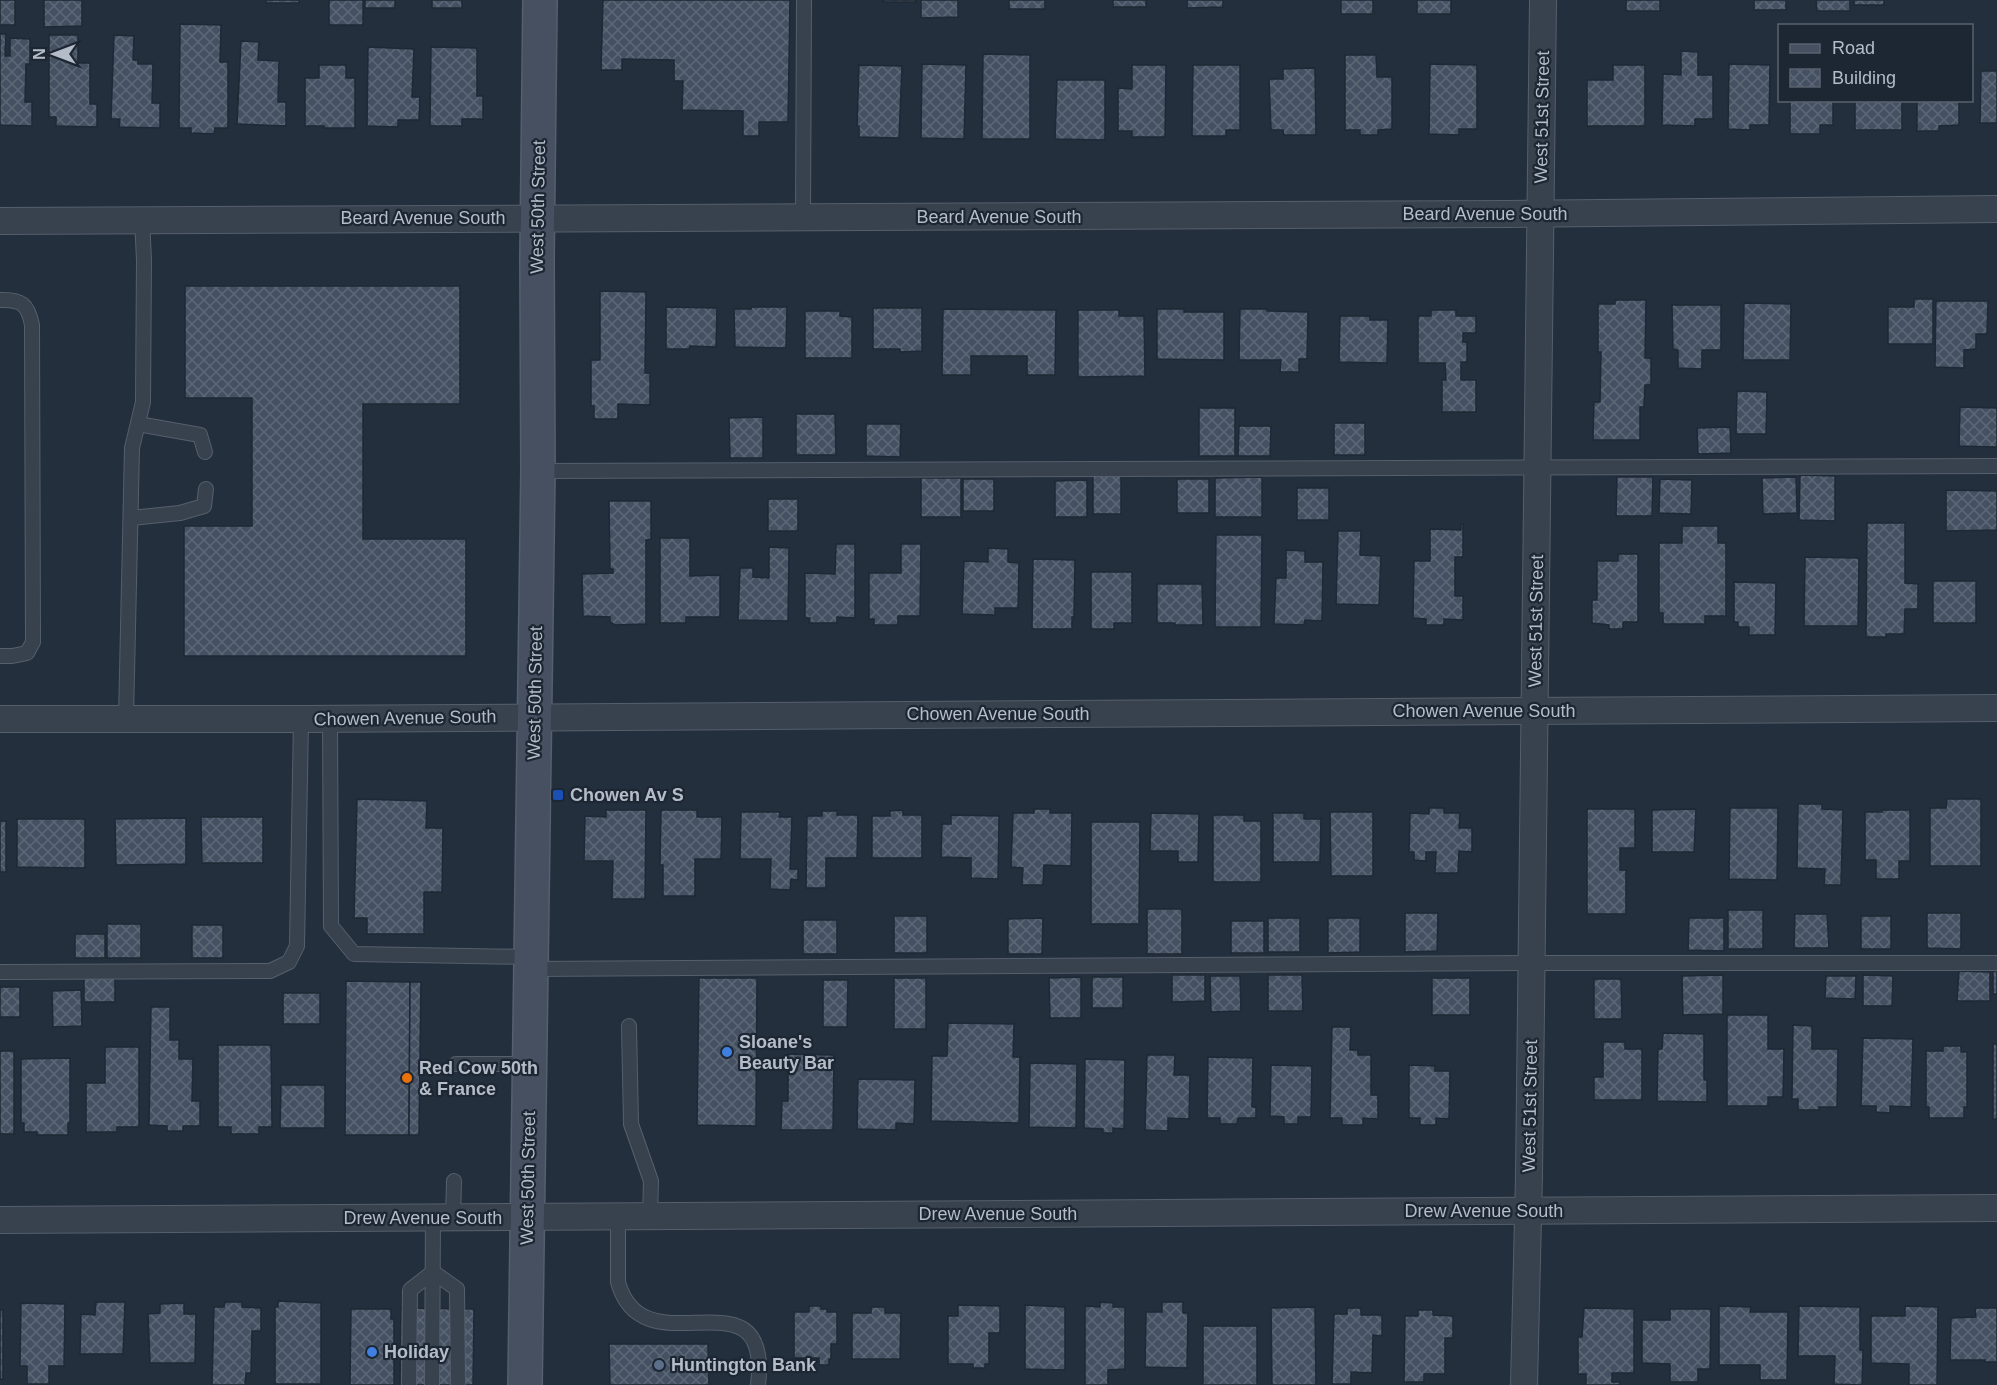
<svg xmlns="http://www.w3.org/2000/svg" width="1997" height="1385" font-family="Helvetica,sans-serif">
<defs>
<pattern id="building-cross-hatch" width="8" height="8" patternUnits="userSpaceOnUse" patternTransform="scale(1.5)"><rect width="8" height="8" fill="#455162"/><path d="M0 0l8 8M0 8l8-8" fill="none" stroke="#5d6877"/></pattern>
</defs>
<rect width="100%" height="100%" fill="#242f3e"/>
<g fill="url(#building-cross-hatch)" stroke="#1f2835" stroke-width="1.5">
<rect x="0" y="0" width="15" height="25"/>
<path d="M44 0H82V26L44 27Z"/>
<rect x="266" y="0" width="33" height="3"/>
<rect x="329" y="0" width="34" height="25"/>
<rect x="365" y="0" width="30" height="8"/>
<rect x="432" y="0" width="30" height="8"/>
<path d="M603 0H790L788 122H759V136H743V111L682 110 683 81H674V60L622 59V70H601Z"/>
<rect x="883" y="0" width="33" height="2"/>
<path d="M921 0H958V17L921 18Z"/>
<rect x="1009" y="0" width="36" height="9"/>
<rect x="1113" y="0" width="33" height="7"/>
<path d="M1187 0H1223V7L1187 8Z"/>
<rect x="1341" y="0" width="32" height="14"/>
<rect x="1417" y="0" width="34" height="14"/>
<rect x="1626" y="0" width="34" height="11"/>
<rect x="1754" y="0" width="32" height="10"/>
<path d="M1816 0H1850V11H1817Z"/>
<rect x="1854" y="0" width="30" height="5"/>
<path d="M180 24 221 25 220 62H228V128H215L214 134 191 133V128H179Z"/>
<path d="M0 34H6L5 56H10V38L30 39V64H26L25 102H32V126L0 125Z"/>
<path d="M49 35H78V63H90V104H97V127L56 126V117H49Z"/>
<path d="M114 35 134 36 133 60H138V64H153L152 103H160V128L119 127 120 119H111Z"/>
<path d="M241 41 259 42 258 60 279 61 278 102H286V126L237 124Z"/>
<path d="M368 47 414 49 412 97H420L419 120H398V127L367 126Z"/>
<path d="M431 47 477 48V96H483V119H462V126H430Z"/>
<path d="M1681 51 1698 52V75H1713V119H1695V126L1662 125 1663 74 1681 75Z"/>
<path d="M983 54 1030 55V139H982Z"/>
<path d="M1345 55H1376L1377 77H1392V129L1378 130V135H1360V130H1345Z"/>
<path d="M922 64 966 65 964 139 921 138Z"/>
<path d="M1430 64 1477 65V129H1459V135L1429 134Z"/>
<path d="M1729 64 1770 65 1769 125H1750V130L1728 129Z"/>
<path d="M319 65H346V78H355V128H324V126H305V78H319Z"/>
<path d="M859 65 902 66 899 138 859 137V126H857Z"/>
<path d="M1132 65H1166L1165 137H1132V131H1118V88L1132 89Z"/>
<path d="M1193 65H1240V130H1226V136H1192Z"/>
<path d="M1613 65H1645V126H1587V80H1613Z"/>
<path d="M1315 68 1316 135H1284L1283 130H1271L1269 79H1283V69Z"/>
<path d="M1981 71H1997V123H1980Z"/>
<path d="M1057 80H1105V140L1055 139Z"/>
<path d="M1790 100H1833V125H1820V134H1790Z"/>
<rect x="1855" y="100" width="47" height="30"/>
<path d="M1917 100H1959V125L1939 126V131H1917Z"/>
<path d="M185 286H460V404H363V539H466V656H184V526H252V398H185Z"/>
<path d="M600 291 646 292 645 373H650V405L618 404V419H594V406H591V360H600Z"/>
<path d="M1914 299H1933V344H1888V307H1914Z"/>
<path d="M1615 300H1646L1645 358H1651V385H1645L1644 407H1640V440H1593L1594 402H1600L1601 352H1598V304H1615Z"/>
<path d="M1936 301H1988L1987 334H1976V349L1964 350V368L1935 367Z"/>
<path d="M1744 303 1791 304 1790 360H1743Z"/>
<path d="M1672 305H1721V350H1702V369L1678 368V350L1673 349Z"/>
<path d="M666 307 717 308 716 347 690 346 689 349H666Z"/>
<path d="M752 307H787L786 348 735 347 734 309H751Z"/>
<path d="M873 308H922V351L900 352V349H873Z"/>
<path d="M943 309 1056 310 1055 375H1027V356H971V375H942Z"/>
<path d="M1157 309H1184V312H1224V360L1157 359Z"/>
<path d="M1240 309H1267V311L1308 312 1307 359H1299V372H1280L1281 360H1239Z"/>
<path d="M1078 310H1119V316H1144L1145 376 1078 377Z"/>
<path d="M1431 310H1456V316H1476V333H1463V342H1467V362H1461V380H1476V412H1442V380H1446L1445 363H1418V316H1431Z"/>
<path d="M805 311H840V316L852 317V358H805Z"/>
<path d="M1340 316H1370V320H1388L1387 363 1339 362Z"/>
<path d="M1737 391 1767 392 1766 434H1736Z"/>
<path d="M1960 407 1997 408V447L1959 446Z"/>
<rect x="1199" y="408" width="36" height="48"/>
<path d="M796 414H835L836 455H796Z"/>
<path d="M763 417V458H730L729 418Z"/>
<rect x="1334" y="423" width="31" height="32"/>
<path d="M866 424H901L900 457 866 456Z"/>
<path d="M1239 426H1271L1270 456H1238Z"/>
<path d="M1730 427 1731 453 1698 454 1697 428Z"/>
<path d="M1800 475 1835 476V521L1799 520Z"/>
<rect x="1093" y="476" width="28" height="38"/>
<path d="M1262 477V517H1215V478Z"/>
<path d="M1617 477H1653L1652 516H1616Z"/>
<path d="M1796 477 1797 513 1763 514 1762 478Z"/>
<rect x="921" y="478" width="40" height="39"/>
<rect x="963" y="479" width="31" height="32"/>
<rect x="1177" y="479" width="32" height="34"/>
<path d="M1660 479 1692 480 1691 514 1659 513Z"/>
<path d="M1087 480V517H1055V481Z"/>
<rect x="1297" y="488" width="32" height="32"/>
<path d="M1946 490 1997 491V530L1946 531Z"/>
<rect x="768" y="499" width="30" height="32"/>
<path d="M609 501H651V539L646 540V624L615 625 610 622V617L583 616 582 574 613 573V569H610Z"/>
<path d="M1867 523H1905V583L1918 584V609H1905L1904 634H1886V637H1866Z"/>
<path d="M1461 524H1463V557H1455V596H1463V620L1444 619V625H1426V619L1413 618 1414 561H1430V529L1461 530Z"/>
<path d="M1682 526H1718V543H1726V616H1705V624H1663V613H1659V543H1682Z"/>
<path d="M1338 531H1361L1360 555 1381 556 1379 605 1336 604Z"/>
<path d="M1216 535H1262L1261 627H1215Z"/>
<path d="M660 538H690V576L720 575V617H686V623H660Z"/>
<path d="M836 544H855V618L837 617V623H809L810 618H805V573L835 574Z"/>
<path d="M901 544H921L920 616H898V625H874V619H869V573H901Z"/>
<path d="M769 547 789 548 788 621 738 620 740 568H753V577L769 578Z"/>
<path d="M988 548 1008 549V562L1019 563 1018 608H995V615L962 614 964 561 988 562Z"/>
<path d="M1286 550 1305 551V562H1323L1322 621 1305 620 1304 625 1274 624 1276 578H1286Z"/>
<path d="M1618 554H1638V622H1623V629H1609V625L1592 623V600H1597V561H1618Z"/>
<path d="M1805 557 1859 558 1858 626H1804Z"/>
<path d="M1033 559 1075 560 1074 617H1072V629H1032Z"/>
<path d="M1091 572H1132V623H1114V629H1091Z"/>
<rect x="1933" y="581" width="43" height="42"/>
<path d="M1734 582 1776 583 1775 635H1749V627H1738V622H1734Z"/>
<path d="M1157 584H1202L1203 625H1175V623H1157Z"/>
<path d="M357 799 427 801 426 828H443L442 892H424V934H367V918H354Z"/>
<path d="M1947 799H1981V866H1930V808H1946Z"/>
<path d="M1798 804H1822V809L1843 810 1841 885H1824L1825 869 1797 868Z"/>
<path d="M1429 808H1444V813H1460L1459 828H1472V852L1459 851 1458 873H1435L1436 852H1426V861L1414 860V852H1409L1410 813 1429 814Z"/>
<path d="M1730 808H1778L1777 880 1729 879Z"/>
<path d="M1034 809H1050V813H1072L1071 866 1044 865 1043 885H1022L1023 868 1011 867 1013 813H1034Z"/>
<path d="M1587 809H1635V848H1620V870H1626V914H1587Z"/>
<path d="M1696 809 1694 852H1652V810Z"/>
<path d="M606 810H646L645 899H612L613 861H584L585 816 606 817Z"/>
<path d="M661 810H697V817H722L721 859H695V896H663V865H660Z"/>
<path d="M903 810V815H922V858H872V816H890V811Z"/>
<path d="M1882 810H1910V861H1899V879H1876V860H1865V812H1882Z"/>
<path d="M822 811H837V815H858L857 858H826V888H806L807 816H822Z"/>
<path d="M741 812H780L779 817H792L790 869H798V880L791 879 790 890 770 889 771 859H740Z"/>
<path d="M1330 812H1373V876H1331Z"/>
<path d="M1151 813 1199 814 1198 862H1178V851H1150Z"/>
<path d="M1273 813H1304V819H1321L1320 862H1273Z"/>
<path d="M951 815 999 816 998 879 971 878V858L941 857 942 824H951Z"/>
<path d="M1213 815H1244V821H1261V882H1213Z"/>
<path d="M201 817H263V863H202Z"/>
<path d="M186 818V864L116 865 115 819Z"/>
<path d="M17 819H85V868L17 867Z"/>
<rect x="0" y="821" width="6" height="51"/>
<path d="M1091 822H1140L1139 924H1091Z"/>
<rect x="1147" y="909" width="35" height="45"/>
<rect x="1728" y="910" width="35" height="39"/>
<path d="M1405 913H1438L1437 951 1405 952Z"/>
<path d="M1927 913H1961V949L1927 948Z"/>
<path d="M1795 914H1827L1829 948H1794Z"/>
<rect x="894" y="916" width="33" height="37"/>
<rect x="1861" y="916" width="30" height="33"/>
<path d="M1043 918 1042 954H1008V919Z"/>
<rect x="1268" y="918" width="32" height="34"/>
<path d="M1328 918H1360V952L1328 953Z"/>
<path d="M1689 918H1724V951L1688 950Z"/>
<rect x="803" y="920" width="34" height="34"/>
<rect x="1231" y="921" width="33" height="32"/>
<rect x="107" y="924" width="34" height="34"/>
<rect x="192" y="925" width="31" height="33"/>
<rect x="75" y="934" width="30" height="24"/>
<path d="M1959 971 1990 972V1001H1957Z"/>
<rect x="1993" y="971" width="4" height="23"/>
<path d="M1172 975H1205V1001L1172 1002Z"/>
<path d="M1268 975H1302L1303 1011H1268Z"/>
<path d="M1723 975V1014L1683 1015 1682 976Z"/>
<path d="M1863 975 1893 976 1892 1006H1863Z"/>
<path d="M1210 976H1240L1241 1011 1211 1012Z"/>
<path d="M1826 976H1856L1855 999 1825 998Z"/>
<path d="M1081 977V1018H1050L1049 978Z"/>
<rect x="1092" y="977" width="31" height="31"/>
<rect x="84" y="978" width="31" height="24"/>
<path d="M699 978H757L756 1126 697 1125Z"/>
<rect x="894" y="978" width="32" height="51"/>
<rect x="1432" y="978" width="38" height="37"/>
<path d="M1594 979H1621L1622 1019H1594Z"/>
<path d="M823 980H848L847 1027H823Z"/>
<path d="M346 981 410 982 409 1135H345Z"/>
<path d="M410 982H421L419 1135H409Z"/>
<rect x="0" y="987" width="20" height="30"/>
<path d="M81 990 82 1026 53 1027 52 991Z"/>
<rect x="283" y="993" width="37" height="31"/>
<path d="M151 1007H170V1040H179V1059H193L192 1101H200V1126H183V1131H167V1126L149 1125Z"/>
<path d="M1727 1015H1768V1049H1784L1783 1097H1768V1106H1727Z"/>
<path d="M948 1023 1014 1024 1013 1057H1020L1019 1123 931 1121 932 1056H947Z"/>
<path d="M1793 1025 1812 1026V1049H1838L1837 1107H1819V1110H1798V1099H1792Z"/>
<path d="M1332 1027H1351L1350 1050H1358V1055H1371V1095H1378V1119L1363 1118V1125H1342V1118H1330Z"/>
<path d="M1663 1033 1704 1034V1080H1707V1102L1657 1101 1658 1049H1662Z"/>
<path d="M1863 1038 1913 1039 1911 1107 1890 1106V1113L1876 1112V1106H1861Z"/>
<path d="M1603 1042H1625V1049H1642V1100H1594V1077H1603Z"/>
<rect x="1993" y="1044" width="4" height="75"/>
<path d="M218 1045H271L272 1127H259V1134H231V1127H218Z"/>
<path d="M1943 1046H1961V1052H1967V1107H1964V1118H1929V1107H1926V1051H1943Z"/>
<path d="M105 1047H139V1127H117V1132H86V1083H105Z"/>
<rect x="0" y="1051" width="14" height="83"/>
<path d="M788 1054 834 1055 833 1130H781L782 1101H788Z"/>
<path d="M1147 1055H1175L1174 1075H1190L1189 1119 1168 1118V1131L1145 1130Z"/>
<path d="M1208 1057 1253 1058 1252 1107H1256V1118H1238L1237 1124H1220V1118H1207Z"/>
<path d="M70 1058V1123H68V1135H37V1132H24V1123H21V1059Z"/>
<path d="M1085 1059 1125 1060 1124 1129 1113 1128V1133H1103V1129L1084 1128Z"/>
<path d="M1030 1063 1077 1064 1076 1128 1029 1127Z"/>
<path d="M1271 1065 1312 1066 1311 1117H1298V1124H1284V1117L1270 1116Z"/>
<path d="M1409 1065 1435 1066V1071H1450L1449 1119 1436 1118V1125H1420V1118H1409Z"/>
<path d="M858 1079 915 1080 914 1124 896 1123V1130L857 1129Z"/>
<path d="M281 1085H325V1128H280Z"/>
<path d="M278 1301 321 1303V1384H275V1307H278Z"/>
<path d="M96 1302H125L123 1354H80L81 1314 95 1315Z"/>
<path d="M225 1302H242V1307L261 1308V1331H252L251 1373H246L245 1385H212L214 1307H224Z"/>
<path d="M1100 1302 1113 1303V1307H1125V1369L1108 1370V1385H1085V1306L1100 1307Z"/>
<path d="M1162 1302H1183V1313H1188L1187 1368 1145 1367 1146 1312H1162Z"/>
<path d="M21 1303 65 1304 64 1366H49V1384H27V1366H20Z"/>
<path d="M184 1303V1314H196L195 1363H150L148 1314 160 1313V1304Z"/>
<path d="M958 1305 1000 1306V1333H989V1364H985V1368H973V1364H948V1316H958Z"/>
<path d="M1025 1305 1065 1307V1370L1025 1369Z"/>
<path d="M809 1306H821V1309H827V1312H837V1344H831V1359H829V1365H819V1358H794V1312H809Z"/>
<path d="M1719 1306 1751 1307 1750 1312H1788L1787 1380H1760V1365H1719Z"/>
<path d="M1799 1306 1860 1307V1350H1863L1862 1385 1834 1384 1835 1356H1798Z"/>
<path d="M1905 1306 1938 1307 1937 1385H1909V1364L1871 1363V1316H1905Z"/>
<path d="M871 1307H885V1313H901L900 1359H852V1313H871Z"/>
<path d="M1315 1307 1316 1385H1272L1271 1308Z"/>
<path d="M401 1308 474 1309 473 1385H400Z"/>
<path d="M1347 1308H1361V1315H1382V1336L1373 1335 1372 1373 1351 1372V1384H1332L1334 1314H1347Z"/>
<path d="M1584 1308 1634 1309V1373H1612V1382H1620V1385H1586V1374H1578V1337H1582Z"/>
<path d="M1975 1308H1997V1362H1985V1360H1950L1951 1318 1976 1317Z"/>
<path d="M351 1309H391V1319H394V1385H350Z"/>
<path d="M1670 1309H1711L1710 1369H1698V1382H1670V1364L1642 1363V1320H1670Z"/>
<rect x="0" y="1310" width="3" height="69"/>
<path d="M1418 1310H1433V1315L1453 1316V1338H1445V1374H1424V1382H1404L1405 1316H1418Z"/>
<rect x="1203" y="1326" width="54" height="59"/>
<path d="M609 1344H708L709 1385H610Z"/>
</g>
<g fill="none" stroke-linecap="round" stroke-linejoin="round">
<defs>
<g id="lane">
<path d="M803 217 804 0"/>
<path d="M0 300C21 299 28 304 32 325L33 642 27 653 12 656H0"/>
<path d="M138 424 200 435 205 452"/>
<path d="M538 471 1997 466"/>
<path d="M131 518 180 513 204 506 206 489"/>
<path d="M126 718 132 448 143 402 144 260 142 219"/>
<path d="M330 718 331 926 354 954 531 957"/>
<path d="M531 969 1531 963H1997"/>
<path d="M0 972 270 971 289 962 297 946 301 719"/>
<path d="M629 1026 631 1124 651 1181 650 1216"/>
<path d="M456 1064H530"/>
<path d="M618 1216V1282C643 1374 772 1264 758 1385"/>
<path d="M453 1218 454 1181"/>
<path d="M409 1385 410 1290 433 1272 457 1289 458 1385"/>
<path d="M432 1385 433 1218"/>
</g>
<g id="street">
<path d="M0 221 1508 214 1997 209"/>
<path d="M0 719H301L1997 708"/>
<path d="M0 1220 1997 1208"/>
<path d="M1524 1385 1529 1176 1543 0"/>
</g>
<path id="secondary" d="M525 1385 538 471 537 257 540 0"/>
</defs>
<use href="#lane" stroke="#565f6c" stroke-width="16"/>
<use href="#street" stroke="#565f6c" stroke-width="28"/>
<use href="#secondary" stroke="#565f6c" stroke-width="36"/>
<use href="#lane" stroke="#38414e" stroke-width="14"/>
<use href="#street" stroke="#38414e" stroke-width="26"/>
<use href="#secondary" stroke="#465061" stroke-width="33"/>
</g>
<rect fill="#1a4fb4" stroke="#1d2633" stroke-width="2" x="552" y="789" width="12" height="12" rx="3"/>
<g fill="#3f7fe0" stroke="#1d2633" stroke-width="2">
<circle cx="727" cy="1052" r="6"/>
<circle cx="372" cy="1352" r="6"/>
</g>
<circle fill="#e8710a" stroke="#1d2633" stroke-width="2" cx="407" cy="1078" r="6"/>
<circle fill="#5c6f8a" stroke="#1d2633" stroke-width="2" cx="659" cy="1365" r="6"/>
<g text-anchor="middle" stroke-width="4.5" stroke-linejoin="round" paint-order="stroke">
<g font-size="18" fill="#b4bcc9" stroke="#1d2633">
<text transform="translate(1542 117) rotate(-89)" y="6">West 51st Street</text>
<text transform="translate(538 207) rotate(-89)" y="6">West 50th Street</text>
<text x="1485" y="220">Beard Avenue South</text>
<text x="999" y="223">Beard Avenue South</text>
<text x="423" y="224">Beard Avenue South</text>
<text transform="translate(1536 621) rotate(-89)" y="6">West 51st Street</text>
<text transform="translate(535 693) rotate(-89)" y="6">West 50th Street</text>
<text x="1484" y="717">Chowen Avenue South</text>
<text x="998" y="720">Chowen Avenue South</text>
<text transform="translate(405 718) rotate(-1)" y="6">Chowen Avenue South</text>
<text transform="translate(1530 1106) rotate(-89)" y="6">West 51st Street</text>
<text transform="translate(528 1178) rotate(-89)" y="6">West 50th Street</text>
<text x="1484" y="1217">Drew Avenue South</text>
<text x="998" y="1220">Drew Avenue South</text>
<text x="423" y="1224">Drew Avenue South</text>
</g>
<g font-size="18" font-weight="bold" fill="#b4bcc9" stroke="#1d2633" text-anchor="start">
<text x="570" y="801">Chowen Av S</text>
<text x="739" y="1048">Sloane's<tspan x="739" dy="21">Beauty Bar</tspan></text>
<text x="419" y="1074">Red Cow 50th<tspan x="419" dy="21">&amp; France</tspan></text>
<text x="384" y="1358">Holiday</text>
<text x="671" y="1371">Huntington Bank</text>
</g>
</g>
<rect x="1778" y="24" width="195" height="78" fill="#1d2633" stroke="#59626f" stroke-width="1.5"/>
<rect x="1790" y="44" width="30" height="9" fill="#465061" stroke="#59626f" stroke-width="1.5"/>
<text x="1832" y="54" font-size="18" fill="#b4bcc9">Road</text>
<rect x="1790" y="69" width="30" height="18" fill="url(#building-cross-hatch)" stroke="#59626f" stroke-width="1.5"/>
<text x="1832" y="84" font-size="18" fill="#b4bcc9">Building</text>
<g transform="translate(54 54) rotate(270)" stroke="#1d2633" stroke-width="4.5" paint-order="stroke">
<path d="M0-4.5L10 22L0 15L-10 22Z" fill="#b4bcc9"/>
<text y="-9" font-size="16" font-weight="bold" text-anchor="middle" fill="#b4bcc9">N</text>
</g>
</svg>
